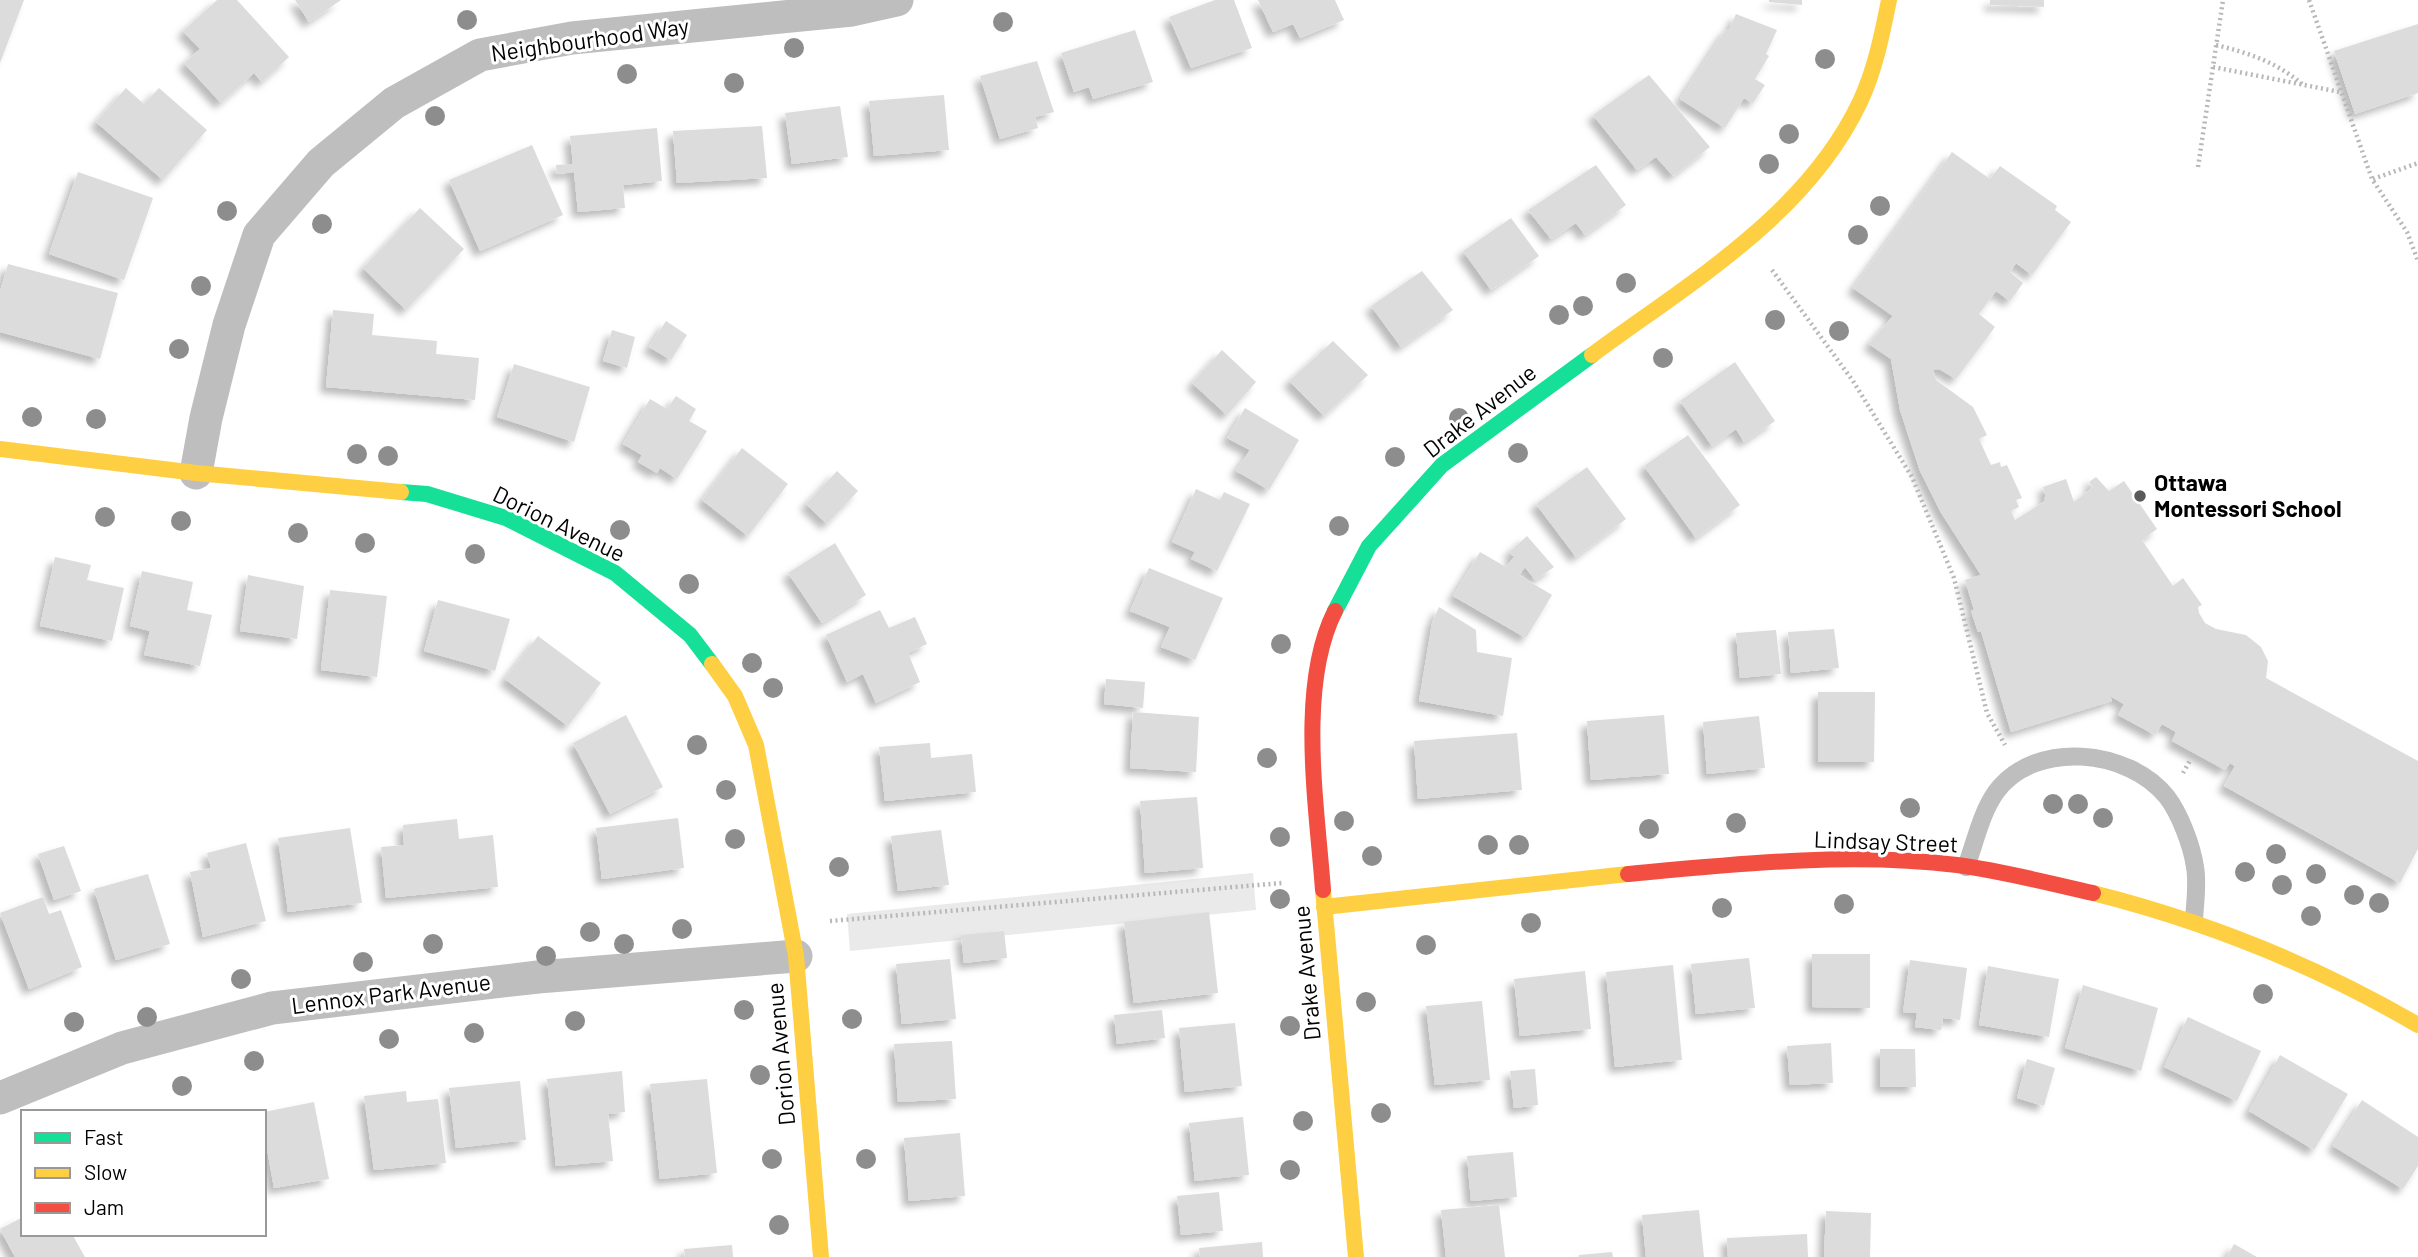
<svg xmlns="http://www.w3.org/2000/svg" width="2418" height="1257" font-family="Barlow,sans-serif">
<defs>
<filter id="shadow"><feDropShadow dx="-6" dy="6" stdDeviation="3.5" flood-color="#0004"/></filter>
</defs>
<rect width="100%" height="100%" fill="#fff"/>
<path fill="#eaeaea" d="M1253 873 1256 910 850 951 847 914Z"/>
<g fill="#dcdcdc" filter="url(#shadow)">
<path d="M0 0H24L0 63Z"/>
<path d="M217 0H237L289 57 262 82 254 73 221 103 184 63 200 49 183 31Z"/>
<path d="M295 0H341L309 22Z"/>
<path d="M1215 0H1234L1252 48 1191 68 1169 17Z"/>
<path d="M1258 0H1335L1344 20 1300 38 1293 24 1273 32Z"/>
<path d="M1769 0H1802V5L1769 2Z"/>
<path d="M1990 0H2044V7L1990 5Z"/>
<path d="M1736 14 1777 30 1766 54 1769 56 1755 79 1765 85 1753 103 1744 98 1725 128 1680 99 1726 29 1728 31Z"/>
<path d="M2418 24V93L2355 114 2334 51Z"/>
<path d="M1135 30 1153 82 1093 99 1089 87 1074 92 1061 53Z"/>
<path d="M1037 61 1054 112 1035 117 1038 128 1000 139 980 76Z"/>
<path d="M1649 75 1710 147 1673 176 1656 157 1637 170 1593 115Z"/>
<path d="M126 88 144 104 159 88 207 130 163 180 96 122Z"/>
<path d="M944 95 949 150 874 156 869 101Z"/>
<path d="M840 106 848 157 792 164 785 113Z"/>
<path d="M762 126 767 178 677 183 673 131Z"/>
<path d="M657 128 662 181 623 185 625 208 578 212 574 172 557 174 556 165 573 164 570 136Z"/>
<path d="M532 145 563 215 480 251 449 180Z"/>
<path d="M1952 152 1990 179 2000 166 2057 206 2055 210 2071 222 2032 275 2016 263 2010 272 2023 283 2010 301 1996 291 1979 314 1995 327 1956 379 1939 369 1933 370 1936 380 1973 407 1987 435 1979 439 1991 465 2000 462 2001 467 2007 465 2022 498 2016 500 2019 507 2011 511 2015 520 2045 501 2044 498 2046 497 2043 487 2066 479 2074 502 2093 487 2089 482 2096 477 2109 491 2124 481 2157 529 2142 540 2173 586 2183 578 2202 605 2198 607 2199 613 2205 623 2216 629 2246 635 2261 647 2268 661 2266 678 2418 761V849L2400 883 2224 786 2235 766 2230 763 2225 770 2172 741 2176 732 2162 724 2155 735 2118 715 2124 704 2110 696 2112 701 2011 732 1981 631 1978 632 1971 611 1974 610 1965 580 1981 575 1940 511 1920 471 1900 410 1891 359 1869 344 1893 316 1853 288Z"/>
<path d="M1596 165 1626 205 1585 235 1576 223 1551 239 1528 210Z"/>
<path d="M78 172 153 198 124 280 49 254Z"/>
<path d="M420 208 464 249 406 310 363 268Z"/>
<path d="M1511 218 1539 256 1491 290 1463 251Z"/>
<path d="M8 264 118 293 100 359 0 332V292Z"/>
<path d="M1422 271 1453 310 1401 347 1371 306Z"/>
<path d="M333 310 374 314 372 335 437 341 436 354 479 358 475 400 326 387Z"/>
<path d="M666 321 687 335 671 360 649 347Z"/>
<path d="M612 330 635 337 627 368 603 361Z"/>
<path d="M1333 341 1368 375 1324 416 1289 381Z"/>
<path d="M1222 350 1256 382 1227 415 1192 383Z"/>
<path d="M1735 362 1775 421 1744 442 1736 429 1712 446 1680 401Z"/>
<path d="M514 364 590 387 574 442 497 417Z"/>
<path d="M676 396 696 409 689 421 707 431 677 479 660 468 657 473 638 462 642 455 623 444 650 399 667 409Z"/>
<path d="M1245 408 1299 440 1269 490 1236 471 1250 450 1227 438Z"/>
<path d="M1688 435 1740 505 1696 538 1644 466Z"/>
<path d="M742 448 788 484 748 536 702 500Z"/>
<path d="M1587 467 1626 519 1576 557 1536 504Z"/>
<path d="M837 471 858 491 827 524 806 504Z"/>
<path d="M1196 489 1220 500 1224 492 1250 504 1217 571 1191 559 1195 552 1172 542Z"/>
<path d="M1527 536 1554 567 1535 580 1525 567 1519 575 1552 595 1526 638 1453 596 1480 552 1506 567 1514 557 1509 552Z"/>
<path d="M835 543 866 595 822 623 788 573Z"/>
<path d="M55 557 91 565 87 580 124 588 112 641 40 626Z"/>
<path d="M1149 568 1223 598 1195 660 1161 647 1170 627 1130 611Z"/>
<path d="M142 571 193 582 187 610 212 615 200 666 144 655 150 631 130 626Z"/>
<path d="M248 575 304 586 297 639 240 631Z"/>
<path d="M330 590 387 596 377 677 321 670Z"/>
<path d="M438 600 510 619 495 671 424 651Z"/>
<path d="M1439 607 1476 630 1477 652 1512 658 1503 716 1419 701 1432 623Z"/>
<path d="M880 610 889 628 915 617 927 644 908 653 920 682 876 703 863 674 847 682 826 635Z"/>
<path d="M1834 629 1839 668 1791 673 1788 632Z"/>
<path d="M1776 630 1781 674 1740 678 1736 633Z"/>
<path d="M538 636 601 683 568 726 505 679Z"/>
<path d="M1106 679 1145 682 1143 708 1104 704Z"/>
<path d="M1818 692H1875L1874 762H1818Z"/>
<path d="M1133 712 1199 717 1196 772 1130 768Z"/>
<path d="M626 715 663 787 610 814 573 743Z"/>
<path d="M1664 715 1669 774 1591 780 1587 721Z"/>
<path d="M1759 716 1765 768 1707 774 1703 722Z"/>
<path d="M1517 733 1522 790 1418 799 1414 741Z"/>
<path d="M930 743 931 758 972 754 976 792 885 801 879 747Z"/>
<path d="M1197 797 1203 868 1145 873 1140 801Z"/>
<path d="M678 818 684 868 602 879 596 828Z"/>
<path d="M457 819 459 839 493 835 498 887 386 898 381 847 404 845 403 825Z"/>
<path d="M350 828 362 903 288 912 278 838Z"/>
<path d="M941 830 949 885 898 891 891 836Z"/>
<path d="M246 843 266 921 203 937 190 872 211 868 207 853Z"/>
<path d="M64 846 81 891 54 900 38 854Z"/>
<path d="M148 874 170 944 116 960 94 889Z"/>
<path d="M43 897 49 914 61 910 82 967 29 989 0 913Z"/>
<path d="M1209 912 1218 993 1134 1003 1124 922Z"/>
<path d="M1004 931 1007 958 964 963 961 935Z"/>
<path d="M1812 954H1870V1008L1812 1007Z"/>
<path d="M1749 958 1755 1008 1696 1014 1691 964Z"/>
<path d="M950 959 956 1019 902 1024 896 964Z"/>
<path d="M1910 960 1967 968 1960 1020 1943 1018 1941 1030 1915 1027 1917 1013 1903 1012Z"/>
<path d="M1673 965 1682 1060 1615 1067 1606 972Z"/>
<path d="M1988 966 2059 979 2049 1037 1979 1025Z"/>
<path d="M1585 971 1591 1029 1520 1036 1514 979Z"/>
<path d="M2083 985 2158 1008 2141 1071 2065 1048Z"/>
<path d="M1482 1001 1490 1080 1435 1085 1426 1006Z"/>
<path d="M1162 1010 1165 1038 1117 1044 1114 1015Z"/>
<path d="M2188 1017 2261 1051 2237 1101 2164 1067Z"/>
<path d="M1235 1023 1242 1086 1185 1092 1179 1028Z"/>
<path d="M952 1041 956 1099 898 1102 894 1044Z"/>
<path d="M1831 1043 1833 1083 1790 1085 1787 1046Z"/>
<path d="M1880 1049H1915L1916 1087H1880Z"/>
<path d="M2280 1055 2348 1094 2314 1150 2249 1111Z"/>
<path d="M2027 1059 2055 1068 2044 1106 2017 1098Z"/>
<path d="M1535 1069 1538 1105 1514 1108 1510 1071Z"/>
<path d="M622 1071 625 1112 608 1114 613 1161 556 1166 547 1079Z"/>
<path d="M707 1079 717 1173 660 1179 650 1084Z"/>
<path d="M520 1081 526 1140 456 1148 449 1088Z"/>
<path d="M406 1091 407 1102 438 1099 446 1163 374 1170 364 1096Z"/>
<path d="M2362 1100 2418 1137V1166L2403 1189 2333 1146Z"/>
<path d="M314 1102 329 1179 274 1188 264 1132V1112Z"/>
<path d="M1243 1117 1249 1175 1195 1181 1189 1123Z"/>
<path d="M960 1133 965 1196 909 1201 904 1138Z"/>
<path d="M1513 1152 1517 1197 1471 1201 1467 1156Z"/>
<path d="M1219 1192 1223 1231 1181 1235 1177 1196Z"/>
<path d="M1499 1205 1505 1257H1446L1441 1210Z"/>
<path d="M1699 1210 1704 1257H1646L1642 1215Z"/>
<path d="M1826 1211 1871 1213 1870 1257H1824Z"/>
<path d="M23 1217V1234H72L85 1257H15L0 1229Z"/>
<path d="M1807 1234 1808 1257H1728L1727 1238Z"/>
<path d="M1262 1242 1263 1257H1200L1199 1248Z"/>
<path d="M2234 1244 2257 1257H2227Z"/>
<path d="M732 1245 733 1257H685L684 1249Z"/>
<path d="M1612 1252 1613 1257H1579V1255Z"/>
</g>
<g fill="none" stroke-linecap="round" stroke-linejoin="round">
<g stroke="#b8b8b8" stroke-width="4.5" stroke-dasharray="2 3.5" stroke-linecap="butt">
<path d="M2309 0 2372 179 2407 232 2418 261"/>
<path d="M2216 45C2249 53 2276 62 2302 84"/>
<path d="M2213 67 2340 92"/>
<path d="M2198 167 2223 0"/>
<path d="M2373 179 2418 163"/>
<path d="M1772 270 1853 381 1912 477 1954 578 1987 713 2005 745"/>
<path d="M2183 773 2191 759"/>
<path d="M830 921 1282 883"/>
</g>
<path stroke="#bebebe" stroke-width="18" d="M1966 867C1975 843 1981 813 1996 792 2035 739 2129 749 2167 797 2180 814 2192 846 2195 867 2198 883 2195 903 2194 920"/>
<g stroke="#bebebe" stroke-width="33">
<path d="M196 473 206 418 229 325 259 235 321 163 394 103 480 55 572 38 852 10 897 0"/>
<path d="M0 1098 122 1048 272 1008 538 977 796 956"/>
</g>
<g stroke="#16e098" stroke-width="16">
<path d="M401 492 427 494 506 518 615 573 690 635 712 664"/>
<path d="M1335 611 1369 546 1442 465 1592 355"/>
</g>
<g stroke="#ffcf43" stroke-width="16">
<path d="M1592 355C1689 283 1806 216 1860 102 1875 70 1882 35 1889 0"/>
<path d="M0 449 196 473 401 492"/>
<path d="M712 664 735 696 756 745 796 956 821 1257"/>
<path d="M1323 890 1356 1257"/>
<path d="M2093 893C2208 922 2315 965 2418 1025"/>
<path d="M1324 907 1628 874"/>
</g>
<g stroke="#f24e42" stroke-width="16">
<path d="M1628 874C1736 864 1849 852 1957 865 2003 871 2048 883 2093 893"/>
<path d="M1323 890C1317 807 1297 686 1335 611"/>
</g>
</g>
<g fill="#8d8d8d">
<circle cx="467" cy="20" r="10"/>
<circle cx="1003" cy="22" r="10"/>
<circle cx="794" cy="48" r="10"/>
<circle cx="1825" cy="59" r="10"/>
<circle cx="627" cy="74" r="10"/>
<circle cx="734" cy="83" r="10"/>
<circle cx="435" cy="116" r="10"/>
<circle cx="1789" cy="134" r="10"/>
<circle cx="1769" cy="164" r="10"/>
<circle cx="1880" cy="206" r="10"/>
<circle cx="227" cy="211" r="10"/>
<circle cx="322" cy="224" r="10"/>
<circle cx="1858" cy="235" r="10"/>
<circle cx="1626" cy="283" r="10"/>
<circle cx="201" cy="286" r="10"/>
<circle cx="1583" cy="306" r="10"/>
<circle cx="1559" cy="315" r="10"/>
<circle cx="1775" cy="320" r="10"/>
<circle cx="1839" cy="331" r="10"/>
<circle cx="179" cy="349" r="10"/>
<circle cx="1663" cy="358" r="10"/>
<circle cx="32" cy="417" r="10"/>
<circle cx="1459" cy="418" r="10"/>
<circle cx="96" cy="419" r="10"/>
<circle cx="1518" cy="453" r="10"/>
<circle cx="357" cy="454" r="10"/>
<circle cx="388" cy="456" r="10"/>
<circle cx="1395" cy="457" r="10"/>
<circle cx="105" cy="517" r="10"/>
<circle cx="181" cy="521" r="10"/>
<circle cx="1339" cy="526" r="10"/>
<circle cx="620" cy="530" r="10"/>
<circle cx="298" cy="533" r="10"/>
<circle cx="365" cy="543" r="10"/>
<circle cx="475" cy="554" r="10"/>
<circle cx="689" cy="584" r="10"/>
<circle cx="1281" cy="644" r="10"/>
<circle cx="752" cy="663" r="10"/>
<circle cx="773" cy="688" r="10"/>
<circle cx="697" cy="745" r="10"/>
<circle cx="1267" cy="758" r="10"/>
<circle cx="726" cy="790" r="10"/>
<circle cx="2053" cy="804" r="10"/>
<circle cx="2078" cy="804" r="10"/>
<circle cx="1910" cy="808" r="10"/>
<circle cx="2103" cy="818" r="10"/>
<circle cx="1344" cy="821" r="10"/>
<circle cx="1736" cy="823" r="10"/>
<circle cx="1649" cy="829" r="10"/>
<circle cx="1280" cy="837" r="10"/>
<circle cx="735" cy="839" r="10"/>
<circle cx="1488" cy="845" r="10"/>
<circle cx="1519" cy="845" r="10"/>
<circle cx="2276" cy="854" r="10"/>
<circle cx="1372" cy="856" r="10"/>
<circle cx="839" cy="867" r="10"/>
<circle cx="2245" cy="872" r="10"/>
<circle cx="2316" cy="874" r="10"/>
<circle cx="2282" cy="885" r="10"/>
<circle cx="2354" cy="895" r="10"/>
<circle cx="1280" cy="899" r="10"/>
<circle cx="2379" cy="903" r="10"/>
<circle cx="1844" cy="904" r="10"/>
<circle cx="1722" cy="908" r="10"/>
<circle cx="2311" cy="916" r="10"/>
<circle cx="1531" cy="923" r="10"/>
<circle cx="682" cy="929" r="10"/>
<circle cx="590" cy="932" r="10"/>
<circle cx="433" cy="944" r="10"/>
<circle cx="624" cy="944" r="10"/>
<circle cx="1426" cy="945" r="10"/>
<circle cx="546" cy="956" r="10"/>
<circle cx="363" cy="962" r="10"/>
<circle cx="241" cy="979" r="10"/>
<circle cx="2263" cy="994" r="10"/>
<circle cx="1366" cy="1002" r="10"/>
<circle cx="744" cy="1010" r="10"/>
<circle cx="147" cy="1017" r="10"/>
<circle cx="852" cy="1019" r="10"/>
<circle cx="575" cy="1021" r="10"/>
<circle cx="74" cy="1022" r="10"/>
<circle cx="1290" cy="1026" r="10"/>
<circle cx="474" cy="1033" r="10"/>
<circle cx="389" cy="1039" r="10"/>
<circle cx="254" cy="1061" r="10"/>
<circle cx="760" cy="1075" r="10"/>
<circle cx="182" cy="1086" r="10"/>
<circle cx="1381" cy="1113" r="10"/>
<circle cx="1303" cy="1121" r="10"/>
<circle cx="772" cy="1159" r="10"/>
<circle cx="866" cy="1159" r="10"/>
<circle cx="1290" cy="1170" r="10"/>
<circle cx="779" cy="1225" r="10"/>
</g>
<circle fill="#595959" stroke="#fff" stroke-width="2.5" cx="2140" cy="496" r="7"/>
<g text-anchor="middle" stroke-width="6" stroke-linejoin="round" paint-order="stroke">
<g font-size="23" fill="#000" stroke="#fff">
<text transform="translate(590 40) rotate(-8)" y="8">Neighbourhood Way</text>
<text transform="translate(1480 411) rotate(-38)" y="8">Drake Avenue</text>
<text transform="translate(559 524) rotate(26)" y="8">Dorion Avenue</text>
<text transform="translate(1886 842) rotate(2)" y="8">Lindsay Street</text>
<text transform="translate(1307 973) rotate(-95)" y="8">Drake Avenue</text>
<text transform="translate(391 994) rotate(-7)" y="8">Lennox Park Avenue</text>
<text transform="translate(781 1054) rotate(-95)" y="8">Dorion Avenue</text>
</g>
<g font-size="23" font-weight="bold" fill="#000" stroke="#fff" text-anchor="start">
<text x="2154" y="491">Ottawa<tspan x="2154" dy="26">Montessori School</tspan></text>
</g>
</g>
<rect x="21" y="1110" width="245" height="126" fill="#ffffff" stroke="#999999" stroke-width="2"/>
<rect x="35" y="1133" width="35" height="10" fill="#16e098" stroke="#999999" stroke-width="2"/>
<text x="84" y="1145" font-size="21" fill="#000000">Fast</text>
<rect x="35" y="1168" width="35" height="10" fill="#ffcf43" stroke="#999999" stroke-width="2"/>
<text x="84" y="1180" font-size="21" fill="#000000">Slow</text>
<rect x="35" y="1203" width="35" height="10" fill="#f24e42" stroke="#999999" stroke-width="2"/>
<text x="84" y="1215" font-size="21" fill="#000000">Jam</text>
</svg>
